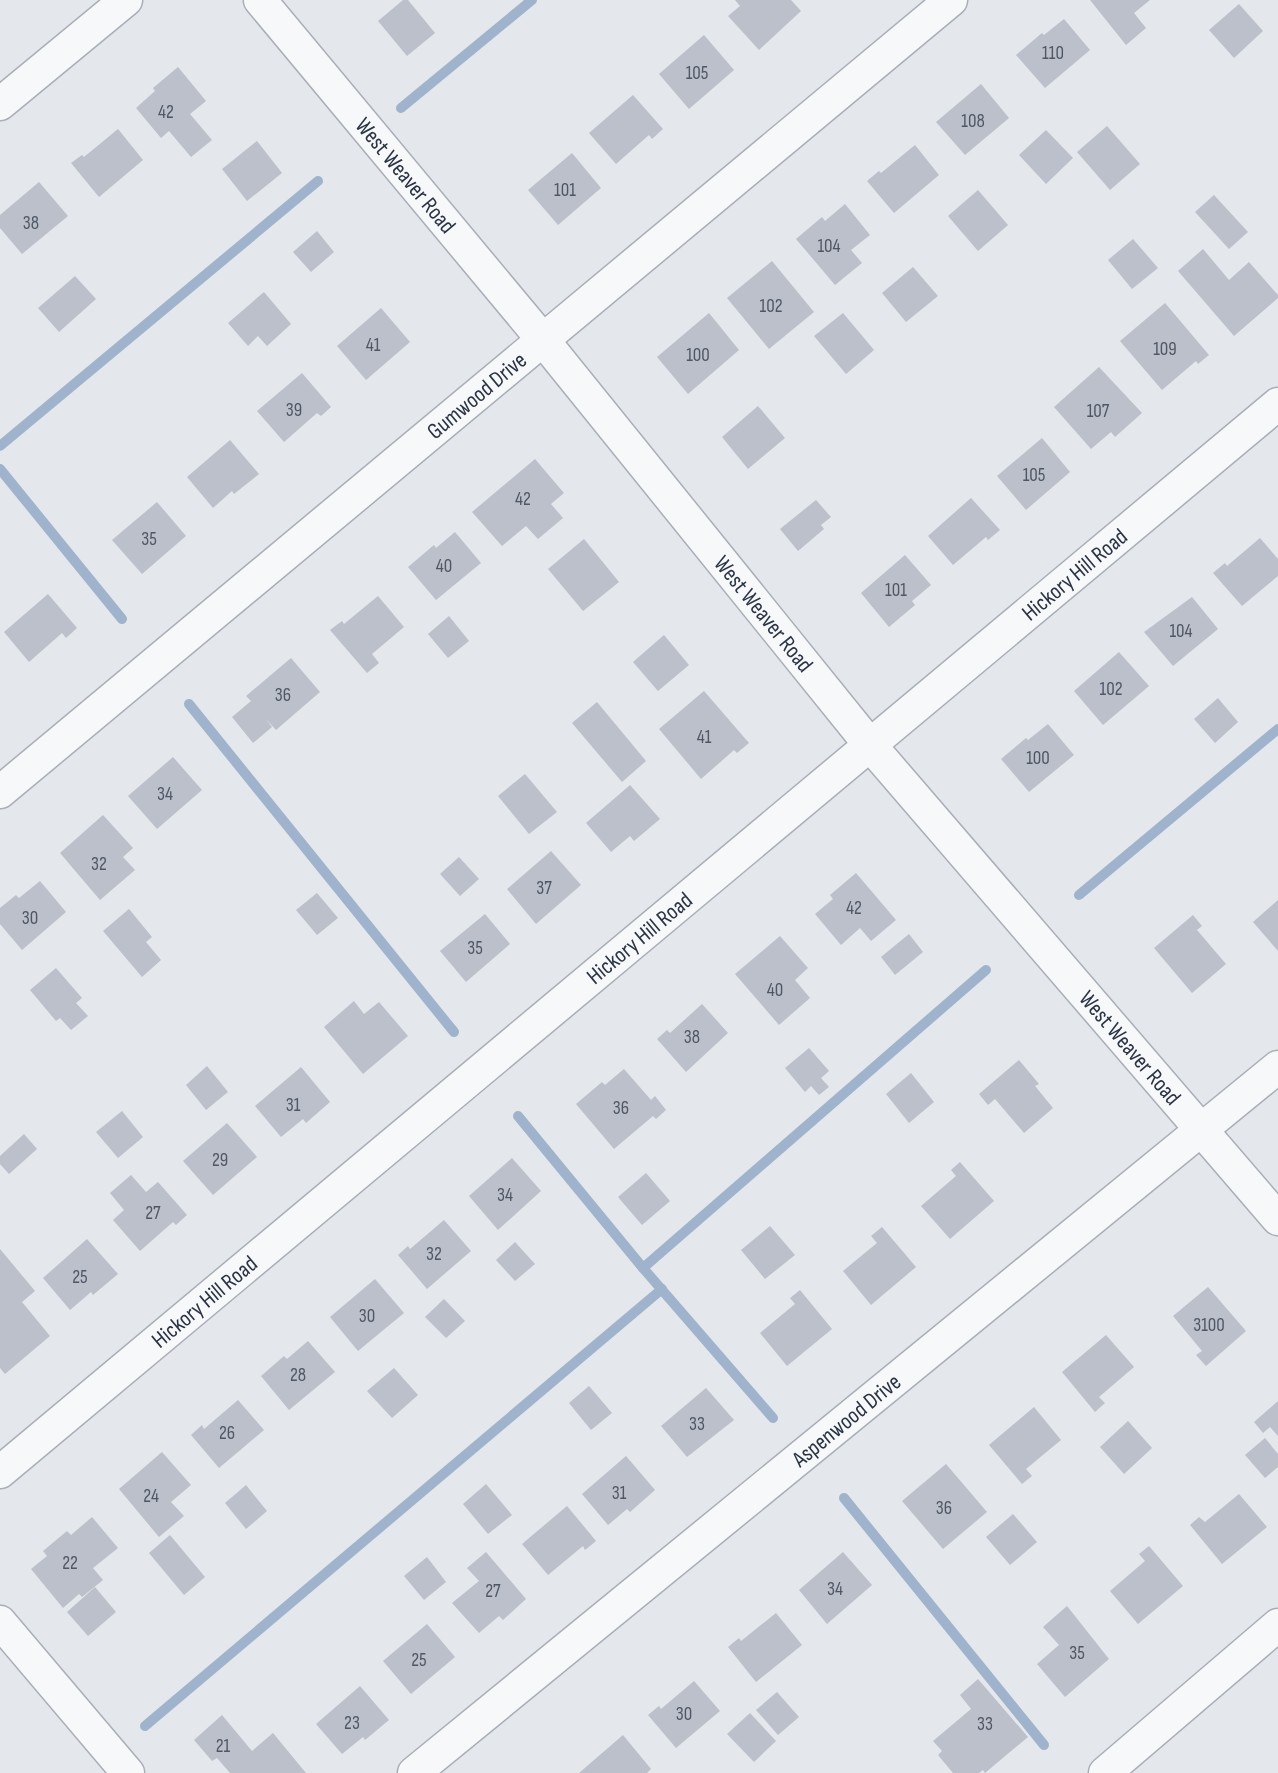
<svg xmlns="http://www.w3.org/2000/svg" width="1278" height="1773" font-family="'Sofia Sans Condensed',sans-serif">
<rect width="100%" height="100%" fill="#e4e7ec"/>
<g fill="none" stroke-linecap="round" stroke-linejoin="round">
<g stroke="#9fb4cc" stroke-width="10">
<path d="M401 108 532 0"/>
<path d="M0 446 318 181"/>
<path d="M0 469 122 619"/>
<path d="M189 704 454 1032"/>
<path d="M1079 895 1278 729"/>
<path d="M518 1116 643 1268 773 1418"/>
<path d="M643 1268 986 970"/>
<path d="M844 1498 1044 1745"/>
<path d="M145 1726 662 1289"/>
</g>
</g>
<g fill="#bbc0ca">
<path d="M403 0H408L435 33 407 56 378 21Z"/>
<path d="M735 0H791L801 11 759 50 728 16 740 6Z"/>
<path d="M1090 0H1150L1134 13 1146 28 1126 45Z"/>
<path d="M1239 4 1263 31 1234 58 1209 30Z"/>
<path d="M1064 19 1090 50 1045 88 1016 55 1042 33 1044 35Z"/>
<path d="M704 35 734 70 689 109 659 74Z"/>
<path d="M178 67 206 101 190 114 212 140 191 157 169 131 161 138 136 108 155 91 153 88Z"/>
<path d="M981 84 1009 118 965 155 936 122Z"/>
<path d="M633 95 663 129 652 139 649 135 616 164 589 133Z"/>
<path d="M1107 126 1140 164 1110 190 1077 152Z"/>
<path d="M118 129 143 160 99 197 71 163 82 155 84 157Z"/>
<path d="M1046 130 1073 158 1046 184 1019 155Z"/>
<path d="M257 141 282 173 247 201 222 169Z"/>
<path d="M915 145 939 175 894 213 867 181 879 171 881 173Z"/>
<path d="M572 153 601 188 558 225 528 190Z"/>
<path d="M39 182 68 216 22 254 0 228V215Z"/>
<path d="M978 190 1008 225 978 251 948 216Z"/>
<path d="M1214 195 1248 232 1229 249 1195 212Z"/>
<path d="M845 204 870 235 851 250 862 263 835 285 796 239 822 217 825 221Z"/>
<path d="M317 231 334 252 311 272 293 252Z"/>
<path d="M1133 239 1158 268 1132 289 1108 260Z"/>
<path d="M1203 249 1229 280 1249 262 1278 295V298L1234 336 1178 271Z"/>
<path d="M772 261 814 312 769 349 727 298Z"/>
<path d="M913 267 938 296 906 322 882 293Z"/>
<path d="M75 276 96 299 59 332 38 308Z"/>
<path d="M264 292 291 324 267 346 258 336 248 346 228 323Z"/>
<path d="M1165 303 1209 355 1198 364 1196 361 1162 390 1120 341Z"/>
<path d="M381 308 410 342 366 380 337 346Z"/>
<path d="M709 313 739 350 688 394 657 357Z"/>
<path d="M843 313 874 350 846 374 814 336Z"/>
<path d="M1099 367 1142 413 1115 437 1111 432 1091 449 1054 407Z"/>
<path d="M302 373 331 407 321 416 317 413 284 442 257 411Z"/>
<path d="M758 406 785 438 748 469 722 437Z"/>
<path d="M1042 438 1070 472 1026 510 997 476Z"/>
<path d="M230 440 259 474 234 494 232 491 213 508 187 477Z"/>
<path d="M535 459 564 493 551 504 563 518 538 539 526 526 502 546 472 512Z"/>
<path d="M971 498 1000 530 988 540 986 537 953 565 928 536Z"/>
<path d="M816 500 831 517 821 525 824 529 798 551 780 529Z"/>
<path d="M157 502 186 536 142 574 112 540Z"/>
<path d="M455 532 481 563 436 600 408 567 434 545 436 548Z"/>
<path d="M1260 538 1278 559V576L1242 606 1213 573 1225 563 1227 566Z"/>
<path d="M584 539 619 582 583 611 548 569Z"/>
<path d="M905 555 931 585 912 601 915 605 889 627 861 593Z"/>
<path d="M48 594 77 628 66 638 62 633 29 662 4 632Z"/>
<path d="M378 596 404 627 372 654 379 663 367 673 330 630 342 621 344 624Z"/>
<path d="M1192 597 1218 629 1173 666 1144 632Z"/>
<path d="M449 616 469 641 448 658 428 634Z"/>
<path d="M664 635 689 665 658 691 633 662Z"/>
<path d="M1119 652 1149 686 1103 725 1074 691Z"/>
<path d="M291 658 320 692 276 730 266 719 272 727 253 743 232 717 251 701 246 696Z"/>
<path d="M704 691 749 743 737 753 734 750 701 779 659 729Z"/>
<path d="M1218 698 1238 722 1215 743 1194 719Z"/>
<path d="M597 702 646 761 622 782 572 723Z"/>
<path d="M1048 724 1074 755 1029 792 1001 759 1026 738 1028 740Z"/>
<path d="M173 757 202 790 157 829 128 796Z"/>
<path d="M525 774 557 812 529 834 498 796Z"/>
<path d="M630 785 660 819 634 841 630 836 611 852 586 823Z"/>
<path d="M103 815 133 848 123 857 135 870 100 900 60 853Z"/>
<path d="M551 851 581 885 536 924 507 889Z"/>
<path d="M459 857 479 879 460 896 440 874Z"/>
<path d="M856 873 896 920 871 941 860 928 841 945 815 914 833 899 830 895Z"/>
<path d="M40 881 66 912 22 950 0 924V908L16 895 19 898Z"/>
<path d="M317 893 338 918 317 935 296 910Z"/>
<path d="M1278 900V951L1253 922Z"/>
<path d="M129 909 152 937 146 942 161 960 142 977 103 931Z"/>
<path d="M485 914 510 944 466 982 440 951Z"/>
<path d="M1193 915 1202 926 1197 930 1226 964 1192 993 1154 948Z"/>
<path d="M909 934 923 952 895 975 881 957Z"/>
<path d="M780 936 808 968 795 980 810 998 779 1025 735 974Z"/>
<path d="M56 968 82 998 76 1003 88 1016 71 1030 60 1018 56 1021 30 990Z"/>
<path d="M354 1001 364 1014 379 1002 408 1036 363 1074 324 1027Z"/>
<path d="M702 1004 728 1033 686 1072 657 1039 667 1030 670 1033Z"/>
<path d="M809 1048 829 1071 821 1078 829 1087 819 1095 811 1086 805 1092 785 1068Z"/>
<path d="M1019 1060 1039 1084 1035 1086 1053 1108 1024 1133 995 1099 988 1105 979 1094Z"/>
<path d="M207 1066 228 1092 206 1110 186 1085Z"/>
<path d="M301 1067 330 1102 306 1123 303 1119 281 1137 255 1106Z"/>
<path d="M624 1069 651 1100 655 1096 666 1110 656 1119 653 1116 614 1149 576 1104 602 1082 605 1085Z"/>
<path d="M911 1073 934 1102 909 1123 886 1094Z"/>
<path d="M122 1111 143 1137 118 1158 96 1132Z"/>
<path d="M227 1123 257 1157 213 1195 183 1161Z"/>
<path d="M24 1134 37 1149 9 1174 0 1164V1156Z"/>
<path d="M512 1158 541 1191 498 1230 469 1196Z"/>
<path d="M960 1162 994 1201 950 1239 921 1206 956 1176 951 1170Z"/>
<path d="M646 1173 670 1201 642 1225 618 1197Z"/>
<path d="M131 1175 146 1192 158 1182 187 1215 176 1225 173 1222 140 1251 113 1220 124 1210 110 1193Z"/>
<path d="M444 1220 471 1251 427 1289 398 1255 408 1246 410 1249Z"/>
<path d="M770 1226 795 1255 765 1279 741 1250Z"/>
<path d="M882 1227 916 1267 871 1305 843 1271 877 1243 871 1236Z"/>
<path d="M87 1239 118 1274 93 1295 91 1292 70 1310 43 1278Z"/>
<path d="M515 1242 535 1264 515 1281 496 1260Z"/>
<path d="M0 1249 35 1291 22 1302 50 1336 5 1374 0 1368Z"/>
<path d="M375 1279 404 1313 358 1351 330 1317Z"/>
<path d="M1208 1287 1246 1331 1206 1366 1196 1355 1202 1351 1173 1316Z"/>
<path d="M800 1290 832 1329 787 1366 760 1333 795 1304 790 1298Z"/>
<path d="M444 1299 465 1321 446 1338 425 1317Z"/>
<path d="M1106 1335 1134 1367 1099 1397 1105 1403 1095 1412 1062 1372Z"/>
<path d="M308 1341 335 1372 289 1410 261 1376 284 1356 287 1359Z"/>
<path d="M394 1368 418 1395 392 1418 367 1391Z"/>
<path d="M589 1386 612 1413 591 1430 569 1403Z"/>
<path d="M706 1388 734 1420 687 1457 661 1426Z"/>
<path d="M238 1400 264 1430 219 1468 191 1435 202 1425 204 1429Z"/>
<path d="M1278 1401V1436L1270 1427 1263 1433 1254 1422Z"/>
<path d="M1034 1407 1061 1440 1026 1469 1032 1476 1022 1484 989 1445Z"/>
<path d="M1128 1421 1152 1448 1124 1474 1100 1447Z"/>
<path d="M1265 1438 1278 1454V1467L1265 1478 1245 1455Z"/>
<path d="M162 1452 191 1485 171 1502 184 1516 159 1537 119 1489Z"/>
<path d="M626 1456 655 1490 630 1512 627 1509 608 1525 582 1494Z"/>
<path d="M946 1464 987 1512 943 1549 902 1501Z"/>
<path d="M486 1484 512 1515 488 1534 463 1504Z"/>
<path d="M246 1485 267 1511 246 1529 225 1503Z"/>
<path d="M1239 1494 1267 1527 1222 1564 1190 1525 1199 1517 1205 1522Z"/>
<path d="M567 1506 596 1541 585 1550 583 1546 548 1575 522 1544Z"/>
<path d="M1013 1514 1037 1542 1010 1565 986 1537Z"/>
<path d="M92 1517 118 1548 93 1568 103 1580 82 1597 79 1594 63 1608 31 1569 47 1556 43 1551 67 1531 71 1535Z"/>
<path d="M170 1535 205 1577 184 1595 149 1553Z"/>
<path d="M1149 1546 1183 1586 1138 1624 1110 1591 1145 1561 1139 1554Z"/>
<path d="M486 1552 526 1599 503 1620 499 1616 479 1633 452 1603 479 1581 467 1568Z"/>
<path d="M843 1552 872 1585 827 1624 799 1590Z"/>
<path d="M427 1557 446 1582 424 1600 404 1576Z"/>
<path d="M95 1587 116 1612 88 1636 67 1612Z"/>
<path d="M1067 1606 1109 1659 1065 1697 1037 1664 1059 1645 1043 1627Z"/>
<path d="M776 1613 802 1645 756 1682 728 1647 739 1638 741 1641Z"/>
<path d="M427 1624 455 1657 411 1694 383 1661Z"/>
<path d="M978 1679 1028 1737 985 1773 983 1770 979 1773H953L938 1755 942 1751 933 1741 971 1709 960 1695Z"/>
<path d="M694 1681 720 1711 676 1748 648 1715 659 1706 661 1709Z"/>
<path d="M360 1686 389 1720 365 1740 363 1737 342 1754 316 1724Z"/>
<path d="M777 1692 799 1717 778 1735 756 1710Z"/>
<path d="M750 1713 776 1741 754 1762 727 1734Z"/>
<path d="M222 1715 252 1751 273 1733 306 1773H230L217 1758 212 1761 194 1740Z"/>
<path d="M623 1735 651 1769 647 1773H579Z"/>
</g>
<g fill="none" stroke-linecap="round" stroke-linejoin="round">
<defs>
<g id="minor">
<path id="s1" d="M260 0 543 340 870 745 1278 1219"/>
<path d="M0 104 126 0"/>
<path id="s2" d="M0 792 951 0"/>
<path id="s3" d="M0 1472 1278 404"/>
<path d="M0 1622 128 1773"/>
<path id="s4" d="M414 1773 1278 1067"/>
<path d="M1105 1773 1278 1625"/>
</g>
</defs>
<use href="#minor" stroke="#a9aeb7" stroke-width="35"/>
<use href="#minor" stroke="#f7f8fa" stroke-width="32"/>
</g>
<g text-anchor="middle" stroke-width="7" stroke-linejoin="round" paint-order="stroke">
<g font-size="19" fill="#4f5766">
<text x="1053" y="59">110</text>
<text x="697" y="79">105</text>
<text x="166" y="118">42</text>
<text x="973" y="127">108</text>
<text x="565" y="196">101</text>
<text x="31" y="229">38</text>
<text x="829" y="252">104</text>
<text x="771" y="312">102</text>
<text x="373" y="351">41</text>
<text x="1165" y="355">109</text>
<text x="698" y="361">100</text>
<text x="294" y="416">39</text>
<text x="1098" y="417">107</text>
<text x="1034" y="481">105</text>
<text x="523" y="505">42</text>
<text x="149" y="545">35</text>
<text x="444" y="572">40</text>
<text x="896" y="596">101</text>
<text x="1181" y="637">104</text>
<text x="1111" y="695">102</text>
<text x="283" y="701">36</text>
<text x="704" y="743">41</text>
<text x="1038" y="764">100</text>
<text x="165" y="800">34</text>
<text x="99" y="870">32</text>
<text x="544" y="894">37</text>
<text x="854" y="914">42</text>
<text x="30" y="924">30</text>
<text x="475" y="954">35</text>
<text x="775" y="996">40</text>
<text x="692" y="1043">38</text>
<text x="293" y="1111">31</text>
<text x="621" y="1114">36</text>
<text x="220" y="1166">29</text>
<text x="505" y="1201">34</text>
<text x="153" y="1219">27</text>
<text x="434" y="1260">32</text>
<text x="80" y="1283">25</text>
<text x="367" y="1322">30</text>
<text x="1209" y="1331">3100</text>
<text x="298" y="1381">28</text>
<text x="697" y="1430">33</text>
<text x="227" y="1439">26</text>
<text x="619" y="1499">31</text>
<text x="151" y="1502">24</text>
<text x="944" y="1514">36</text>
<text x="70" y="1569">22</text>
<text x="835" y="1595">34</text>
<text x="493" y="1597">27</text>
<text x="1077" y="1659">35</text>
<text x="419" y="1666">25</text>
<text x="684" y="1720">30</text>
<text x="352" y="1729">23</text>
<text x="985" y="1730">33</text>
<text x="223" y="1752">21</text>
</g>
<g font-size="23" fill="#2b3445" stroke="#f4f6f9">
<text dy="8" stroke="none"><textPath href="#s1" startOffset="228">West Weaver Road</textPath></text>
<text dy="8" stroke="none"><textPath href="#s2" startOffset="620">Gumwood Drive</textPath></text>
<text dy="8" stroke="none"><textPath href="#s3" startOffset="1400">Hickory Hill Road</textPath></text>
<text dy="8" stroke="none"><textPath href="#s1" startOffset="794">West Weaver Road</textPath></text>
<text dy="8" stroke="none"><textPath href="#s3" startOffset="833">Hickory Hill Road</textPath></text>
<text dy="8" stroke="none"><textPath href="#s1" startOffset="1362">West Weaver Road</textPath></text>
<text dy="8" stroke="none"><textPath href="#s3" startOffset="266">Hickory Hill Road</textPath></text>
<text dy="8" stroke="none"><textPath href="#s4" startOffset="558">Aspenwood Drive</textPath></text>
</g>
</g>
</svg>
